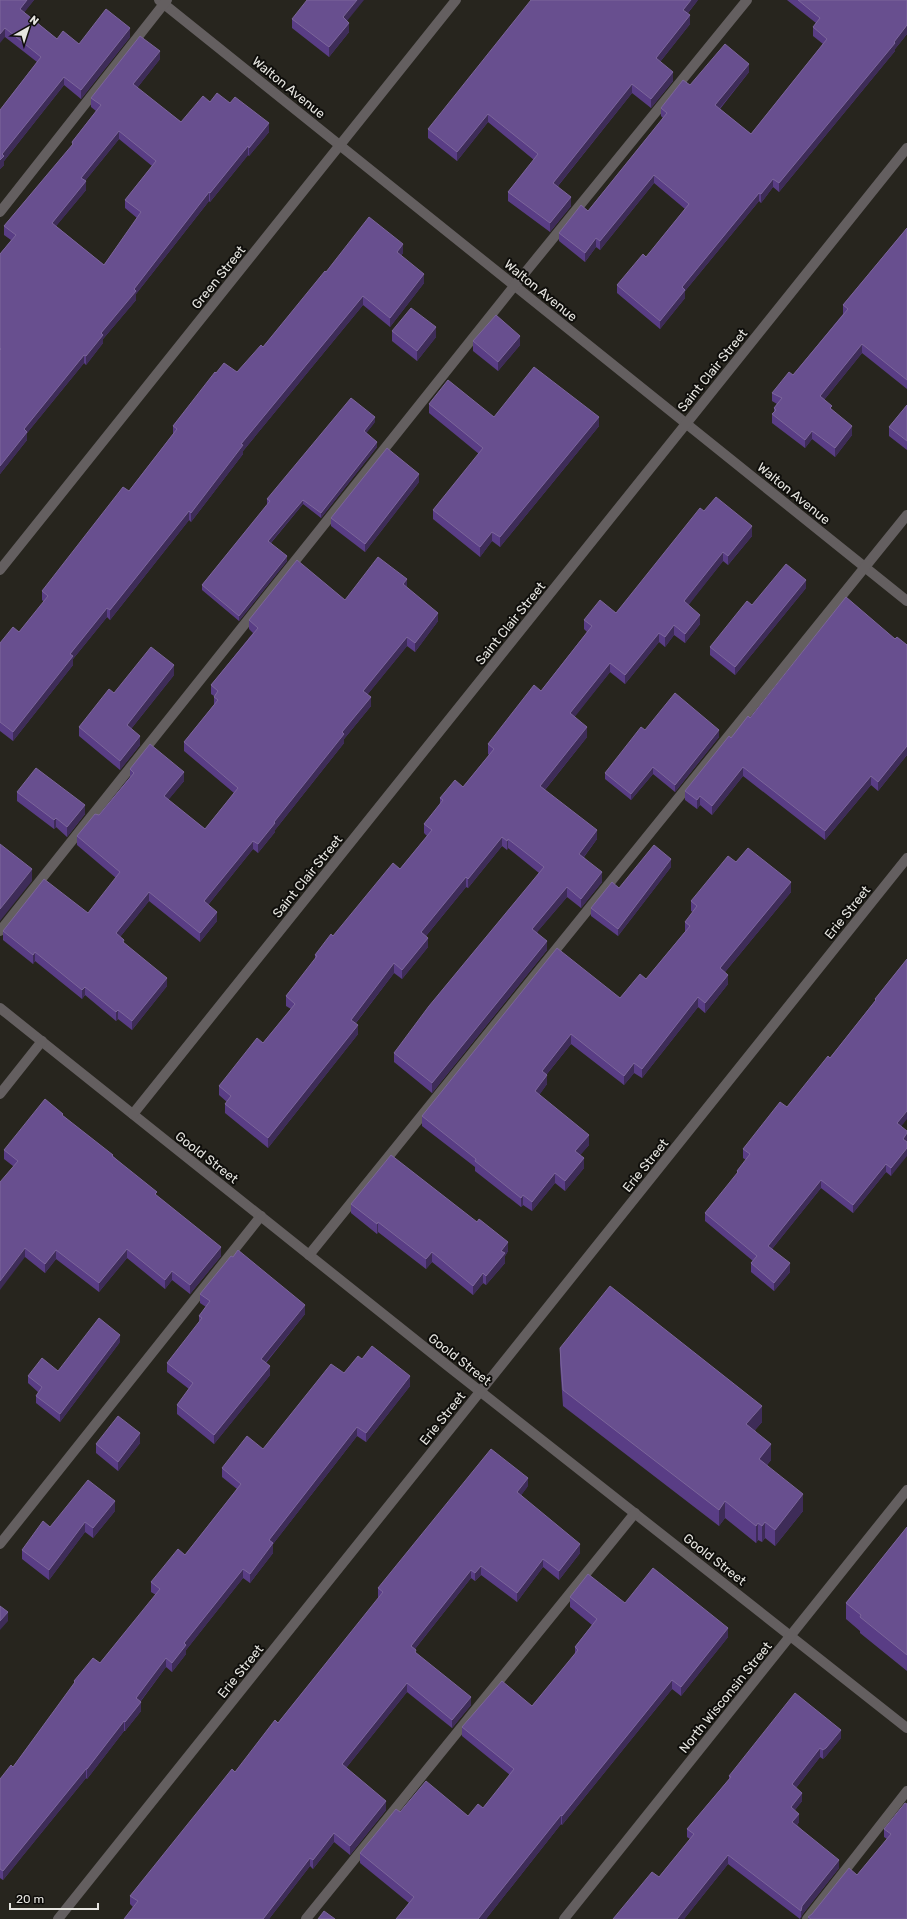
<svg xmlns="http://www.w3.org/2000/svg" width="907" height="1919" font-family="Rubik,sans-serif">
<rect width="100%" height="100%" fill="#27251e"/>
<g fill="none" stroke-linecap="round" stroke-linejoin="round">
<g stroke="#645f60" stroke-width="10">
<path d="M159 0 907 601"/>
<path d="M0 212 167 0"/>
<path d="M0 570 456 0"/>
<path d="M0 931 515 285 747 0"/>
<path d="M0 1008 448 1366 907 1728"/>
<path d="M0 1094 42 1041"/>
<path d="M133 1114 907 148"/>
<path d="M309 1255 907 515"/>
<path d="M0 1544 261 1216"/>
<path d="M58 1919 907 858"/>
<path d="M306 1919 635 1513"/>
<path d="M564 1919 907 1490"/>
<path d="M807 1919 907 1791"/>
</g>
</g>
<g fill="#593d85" fill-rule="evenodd">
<path d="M0 0H34L24 12 57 39 79 44 130 37 81 99 64 85 4 161V165L0 169V110L37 62 5 37Z"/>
<path d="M698 0 688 13 690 24 660 62 673 81 651 108 632 93 558 186 571 206 550 232 508 201V192L534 160 488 122 457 161 428 138V129Z"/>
<path d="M787 0H907V34L895 49V51L779 192 773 187 761 203 759 201 685 291V298L660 329 617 293V285L646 257 685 209 654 183 600 250 596 247 585 262 559 241V233L588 211 663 118 661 116V108L690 85 749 72 720 109 751 134 823 44 813 36V27L816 23Z"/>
<path d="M292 19 347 21 349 32 329 57 292 28Z"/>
<path d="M160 59 137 88 181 122 210 102 230 103 269 132 249 156 248 155 210 202 209 201 136 294V300L103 339V343L86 365 84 363 27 433V440L0 474V254L11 240 4 235V226L72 146V142L96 111 91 107V98ZM119 139 152 166 125 200V208L137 218 104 265 56 226 86 190 85 181Z"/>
<path d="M907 228V389L862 353 824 400 852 435 835 457 812 439 805 448 772 423V414L774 412V408L777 404 772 401V393L793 375 843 314V305Z"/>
<path d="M403 253 401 256 424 283 390 327 363 305 243 451V454L191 522 189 520 110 620 107 617 73 659V665L13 741 0 731V643L19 632 44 602 42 600V591L129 491 173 434V426L216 373 237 372 263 347 326 272Z"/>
<path d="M392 331 436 337 417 361 392 341Z"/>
<path d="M473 341 520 345 498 371 473 351Z"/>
<path d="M429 404 494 417 599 426 500 547 492 541 480 557 433 519V510L479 454 429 413Z"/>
<path d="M907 405V450L889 436V427Z"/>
<path d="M375 422 366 433 377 447 321 518 303 504 271 543 287 561 239 621 202 590V585L268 504H267V499Z"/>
<path d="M419 482 365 552 331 526V518Z"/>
<path d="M704 511 752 536 728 565 723 561 688 605 700 624 685 643 674 635 665 647 659 642 625 684 610 672 574 717 587 737 545 790 597 839 584 857 602 882 581 908 567 897 537 932 547 950 432 1093 394 1062V1053L539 873 508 848 507 850 502 846 468 888 466 887 426 936 428 947 402 979 394 973 356 1023 358 1034 268 1148 225 1113V1104L227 1102 219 1095V1086L263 1043 291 1009 286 1006V996L315 960V955L400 869 427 836 424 833V824L440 804V798L463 787 489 755 488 754V744L541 691 587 632 584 629V620L616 613Z"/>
<path d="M407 588 438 621 415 652 407 646 367 695 371 706 344 739V743L275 830V832L258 853 253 849 208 905 217 921 200 942 149 901 120 937 124 943 167 986 132 1030 118 1019 116 1021 85 995 82 999 35 961 33 964 3 940V931L88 913 116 878 77 845V836L99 815 130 777V769L184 781 168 800 205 829 234 793 184 751V742L214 705V696L211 694V685L253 633 249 629V620L345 600Z"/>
<path d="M806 588 735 675 710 655V647L752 605Z"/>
<path d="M895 639 907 645V755L878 791 871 785 825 840 743 776 712 815 700 805 697 809 685 800V791L731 738 750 718Z"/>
<path d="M174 675 131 729 140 745 120 770 79 736V727L114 693Z"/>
<path d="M645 730 719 737 675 792 653 774 631 800 605 779V773Z"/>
<path d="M17 792 85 814 67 837 56 827 54 829 17 801Z"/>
<path d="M736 862 791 892 725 972 728 984 705 1013 698 1007 642 1078 634 1073 624 1085 571 1044 547 1074V1084L539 1095 589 1145 580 1155 584 1168 565 1191 555 1183 532 1211 523 1205 521 1207 475 1171V1167L422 1126V1116L620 998 646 979 685 932V922L693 912 691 911V901Z"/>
<path d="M671 867 618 936 591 916V908L619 888Z"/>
<path d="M907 959 901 1126 907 1142 891 1176 886 1172 853 1213 821 1188 772 1249 790 1272 774 1291 751 1272V1263L753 1261 705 1221V1213L737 1174V1171L746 1160 743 1158V1149L787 1107 830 1058 875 1001V999Z"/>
<path d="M63 1116 113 1156 157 1196 221 1256 190 1294 172 1280 165 1289 127 1258 99 1292 56 1259 45 1273 25 1257 13 1166 4 1159V1150Z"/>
<path d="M351 1204 508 1251 505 1256V1263L486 1285 483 1283 473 1295 432 1262 426 1269 378 1232 377 1234 351 1213Z"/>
<path d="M200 1294 305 1314 266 1363 270 1375 214 1444 177 1414V1405L189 1389 167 1372V1363L199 1323V1316L206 1307 200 1303Z"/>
<path d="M120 1342 60 1422 36 1403V1396L38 1392 28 1383V1376L58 1371Z"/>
<path d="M560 1348 762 1422 755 1430 771 1460 767 1465 803 1511 775 1546 765 1538 762 1542 758 1540 756 1543 725 1518 719 1526 563 1406 560 1364Z"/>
<path d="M362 1359 410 1386 366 1442 357 1436 273 1544V1553L250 1583 243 1578 186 1650V1654L172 1672 166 1667 141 1701V1711L125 1731H124L87 1779 86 1778 3 1880 0 1878V1779L13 1767 74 1684V1681L100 1663 156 1595 151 1592V1582L185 1555 237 1489 222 1477V1468L263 1449 344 1373Z"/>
<path d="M140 1443 118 1471 96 1453V1444Z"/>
<path d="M528 1486 521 1495 580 1553 559 1580 543 1567 517 1602 481 1575 475 1581 471 1578 415 1649 416 1653 471 1705 452 1728 407 1692 346 1768 386 1810 350 1855 334 1842 313 1869 310 1866 269 1919H124L133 1907 130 1904V1896L235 1772 278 1723 379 1598 378 1597V1588Z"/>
<path d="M115 1511 93 1538 85 1532 49 1580 22 1559V1550L50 1527Z"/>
<path d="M907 1527V1671L860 1633V1631L846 1619V1603Z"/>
<path d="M570 1597 625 1603 728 1637 681 1696 672 1689 562 1825 561 1824 486 1919H396L409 1903 360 1863V1853L400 1812 468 1816 483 1808 510 1775 462 1736V1727L532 1706 575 1654V1647L592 1625 570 1607Z"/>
<path d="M841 1738 826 1756 823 1759 820 1757 796 1788 802 1801 795 1810 799 1822 797 1825 839 1868 802 1915 800 1919 728 1864 684 1919H613L659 1877 690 1839 687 1837V1829L729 1779V1776Z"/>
<path d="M907 1804V1919H808V1917L812 1914 857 1875 887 1839 884 1837V1829Z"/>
</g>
<g fill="#3e2c58">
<path d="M27 0H34L20 18V9Z"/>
<path d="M357 0H364L343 26V17Z"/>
<path d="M691 0H698L683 19V10Z"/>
<path d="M690 15V24L656 67V58Z"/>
<path d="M349 23V32L329 57V47Z"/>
<path d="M907 25V34L895 49V51L779 192V183Z"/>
<path d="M5 28V37L0 43V34Z"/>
<path d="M130 28V37L81 99V90Z"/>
<path d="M160 51V59L133 93V84Z"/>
<path d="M749 64V72L715 114V105Z"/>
<path d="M673 72V81L651 108V99Z"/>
<path d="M64 77V85L4 161V165L0 169V160L2 154Z"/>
<path d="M632 84V93L553 192V183Z"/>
<path d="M488 114V122L457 161V152Z"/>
<path d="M269 123V132L249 156V148Z"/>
<path d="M119 131V139L81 186V178Z"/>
<path d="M248 146V155L210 202V193Z"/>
<path d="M654 175V183L600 250V241Z"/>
<path d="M773 179V187L761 203V194Z"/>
<path d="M86 181V190L52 231V223Z"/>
<path d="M209 192V201L136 294V300L103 339V343L86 365V356L101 333 134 289Z"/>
<path d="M759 193V201L685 291V298L660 329V321L682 287Z"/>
<path d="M571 197V206L550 232V223Z"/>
<path d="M596 238V247L585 262V253Z"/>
<path d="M403 244V253L397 261V252Z"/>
<path d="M424 274V283L390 327V318Z"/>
<path d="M363 296V305L243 451V454L191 522V513L241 444Z"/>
<path d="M436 327V337L417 361V351Z"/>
<path d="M520 336V345L498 371V362Z"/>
<path d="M862 344V353L820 405V396Z"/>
<path d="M84 355V363L27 433V440L0 474V466L24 429Z"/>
<path d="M375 417V422L364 436V431Z"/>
<path d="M599 417V426L500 547V537Z"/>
<path d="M852 426V435L835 457V448Z"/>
<path d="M812 431V439L805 448V440Z"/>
<path d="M377 442V447L321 518V513Z"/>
<path d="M419 474V482L365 552V544Z"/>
<path d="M303 500V504L268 546V541Z"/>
<path d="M189 511V520L110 620V610Z"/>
<path d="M752 526V536L728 565V556Z"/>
<path d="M492 532V541L480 557V547Z"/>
<path d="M723 552V561L684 611V601Z"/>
<path d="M287 556V561L239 621V616Z"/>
<path d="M407 579V588L403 584Z"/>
<path d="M806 580V588L735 675V667Z"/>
<path d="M107 608V617L73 659V665L13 741V732L70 654Z"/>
<path d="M438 613V621L415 652V643Z"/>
<path d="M700 615V624L685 643V634Z"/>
<path d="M674 625V635L665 647V637Z"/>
<path d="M659 633V642L625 684V675Z"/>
<path d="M407 637V646L363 700V691Z"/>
<path d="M610 663V672L570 723V713Z"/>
<path d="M174 665V675L127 734V725Z"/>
<path d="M371 697V706L344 739V743L275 830V832L258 853V844L274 822 342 732Z"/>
<path d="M587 727V737L540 796V786Z"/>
<path d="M719 730V737L675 792V785Z"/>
<path d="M140 736V745L120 770V761Z"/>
<path d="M907 746V755L878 791V782Z"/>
<path d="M653 767V774L631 800V794Z"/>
<path d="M743 767V776L712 815V806Z"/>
<path d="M184 772V781L164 805V796Z"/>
<path d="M871 776V785L825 840V831Z"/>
<path d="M700 796V805L697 809V800Z"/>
<path d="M85 805V814L67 837V827Z"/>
<path d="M56 818V827L54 829V820Z"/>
<path d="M597 830V839L579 863V854Z"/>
<path d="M502 837V846L468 888V879Z"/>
<path d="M508 839V848L507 850V841Z"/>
<path d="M253 841V849L204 910V901Z"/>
<path d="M671 859V867L618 936V929Z"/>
<path d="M32 869V881L0 921V909Z"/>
<path d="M602 872V882L581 908V899Z"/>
<path d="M466 877V887L421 942V932Z"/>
<path d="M791 882V892L720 978V968Z"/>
<path d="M567 887V897L532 938V929Z"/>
<path d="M149 892V901L116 942V933Z"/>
<path d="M217 912V921L200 942V933Z"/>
<path d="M428 938V947L402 979V970Z"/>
<path d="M547 941V950L432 1093V1083Z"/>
<path d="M35 952V961L33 964V955Z"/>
<path d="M394 963V973L351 1029V1020Z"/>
<path d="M728 975V984L705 1013V1003Z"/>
<path d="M167 978V986L132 1030V1021Z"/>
<path d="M85 987V995L82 999V990Z"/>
<path d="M698 997V1007L642 1078V1069Z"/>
<path d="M118 1010V1019L116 1021V1012Z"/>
<path d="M358 1025V1034L268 1148V1138Z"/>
<path d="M571 1034V1044L542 1080V1071Z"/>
<path d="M634 1063V1073L624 1085V1076Z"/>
<path d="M547 1075V1084L535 1101V1091Z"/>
<path d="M907 1111V1119L897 1132V1123Z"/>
<path d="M907 1133V1142L903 1147V1139Z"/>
<path d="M589 1135V1145L575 1161V1151Z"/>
<path d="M907 1148V1156L891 1176V1168Z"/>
<path d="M584 1158V1168L565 1191V1181Z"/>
<path d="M886 1164V1172L853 1213V1205Z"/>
<path d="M555 1173V1183L532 1211V1202Z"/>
<path d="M821 1180V1188L768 1254V1246Z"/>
<path d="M523 1195V1205L521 1207V1198Z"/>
<path d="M378 1222V1232L377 1234V1224Z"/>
<path d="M508 1242V1251L505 1256V1263L486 1285V1276L501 1251Z"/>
<path d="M221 1247V1256L190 1294V1285Z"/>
<path d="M25 1248V1257L0 1290V1281Z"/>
<path d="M127 1249V1258L99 1292V1283Z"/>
<path d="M56 1250V1259L45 1273V1264Z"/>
<path d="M432 1252V1262L426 1269V1259Z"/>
<path d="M790 1263V1272L774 1291V1283Z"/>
<path d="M172 1271V1280L165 1289V1280Z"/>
<path d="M483 1273V1283L473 1295V1286Z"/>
<path d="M305 1305V1314L261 1368V1359Z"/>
<path d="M120 1335V1342L60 1422V1414Z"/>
<path d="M270 1366V1375L214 1444V1435Z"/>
<path d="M410 1376V1386L366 1442V1433Z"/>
<path d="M762 1406V1422L746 1440V1424Z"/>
<path d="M357 1427V1436L273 1544V1553L250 1583V1574L269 1540Z"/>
<path d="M140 1433V1443L118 1471V1462Z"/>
<path d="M771 1444V1460L759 1475V1459Z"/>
<path d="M528 1478V1486L517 1501V1492Z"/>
<path d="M803 1494V1511L775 1546V1530Z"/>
<path d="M115 1501V1511L93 1538V1528Z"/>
<path d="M725 1501V1518L719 1526V1510Z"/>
<path d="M85 1522V1532L49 1580V1570Z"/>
<path d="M765 1522V1538L762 1542V1526Z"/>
<path d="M758 1523V1540L756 1543V1526Z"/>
<path d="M580 1544V1553L559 1580V1571Z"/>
<path d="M543 1559V1567L517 1602V1593Z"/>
<path d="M481 1566V1575L475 1581V1573Z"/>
<path d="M243 1569V1578L186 1650V1654L172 1672V1663L184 1643Z"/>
<path d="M471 1570V1578L411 1654V1646Z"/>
<path d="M8 1612V1621L0 1630V1621Z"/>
<path d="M728 1628V1637L681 1696V1687Z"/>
<path d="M166 1658V1667L136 1707V1698Z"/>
<path d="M672 1680V1689L562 1825V1816Z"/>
<path d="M407 1683V1692L342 1773V1764Z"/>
<path d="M471 1697V1705L452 1728V1720Z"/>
<path d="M141 1702V1711L125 1731V1722Z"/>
<path d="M124 1721V1731L87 1779V1769Z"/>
<path d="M841 1730V1738L826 1756 823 1759V1750Z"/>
<path d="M820 1748V1757L792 1793V1784Z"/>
<path d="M86 1769V1778L3 1880V1871Z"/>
<path d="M802 1793V1801L791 1815V1807Z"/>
<path d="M386 1801V1810L350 1855V1846Z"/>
<path d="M799 1814V1822L792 1831V1822Z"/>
<path d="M561 1815V1824L486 1919H478Z"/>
<path d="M334 1833V1842L313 1869V1860Z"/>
<path d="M728 1855V1864L684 1919H677Z"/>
<path d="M310 1858V1866L269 1919H263Z"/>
<path d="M839 1860V1868L802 1915 801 1919V1911L802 1906Z"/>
</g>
<g fill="#684f8f" stroke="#7c669b" fill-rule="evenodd">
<path d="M0 0H27L20 9 57 39 63 31 79 44 106 9 130 28 81 90 64 77 2 154 4 156 0 160V110L41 57 5 28 0 34Z"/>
<path d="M307 0H357L343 17 349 23 329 47 292 19Z"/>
<path d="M531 0H691L683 10 690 15 656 58 673 72 651 99 632 84 553 183 571 197 550 223 508 192 538 154 488 114 457 152 428 129Z"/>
<path d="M798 0H907V25L894 42 895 43 779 183 773 179 761 194 759 193 682 287 685 290 660 321 617 285 643 254 646 257 689 204 654 175 600 241 596 238 585 253 559 233 581 205 588 211 667 113 661 108 683 80 690 85 725 44 749 64 715 105 751 134 827 39 813 27 820 18Z"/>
<path d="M140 36 160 51 133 84 181 122 203 96 210 102 217 93 230 103 235 97 269 123 249 148 248 146 210 193 209 192 134 289 136 291 101 333 103 335 86 356 84 355 24 429 27 432 0 466V350L1 349 0 348V254L16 235 4 226 73 144 72 142 101 105 91 98ZM119 131 156 161 125 200 141 212 104 265 52 223 86 181 81 178Z"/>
<path d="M369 217 403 244 397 252 424 274 390 318 363 296 241 444 243 445 191 513 189 511 110 610 107 608 70 654 73 656 13 732 0 722V643L13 627 19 632 48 596 42 591 123 487 129 491 177 429 173 426 215 372 216 373 224 363 237 372 261 345 263 347 325 271 326 272Z"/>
<path d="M907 228V380L862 344 820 396 832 406 830 408 852 426 835 448 812 431 805 440 772 414 776 410 774 408 782 398 772 393 789 372 793 375 848 309 843 305Z"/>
<path d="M411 308 436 327 417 351 392 331Z"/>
<path d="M496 315 520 336 498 362 473 341Z"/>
<path d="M534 367 599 417 500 537 492 532 480 547 433 510 483 448 429 404 448 380 494 417Z"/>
<path d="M351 398 375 417 364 431 377 442 321 513 303 500 268 541 287 556 239 616 202 585 270 501 267 499Z"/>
<path d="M907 405V441L889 427Z"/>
<path d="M387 448 419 474 365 544 331 518Z"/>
<path d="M716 497 752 526 728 556 723 552 684 601 700 615 685 634 674 625 665 637 659 633 625 675 610 663 570 713 587 727 540 786 597 830 579 854 602 872 581 899 567 887 532 929 547 941 432 1083 394 1053 429 1006 544 867 508 839 507 841 502 837 468 879 466 877 421 932 428 938 402 970 394 963 351 1020 358 1025 268 1138 225 1104 231 1096 219 1086 257 1038 263 1043 295 1004 286 996 317 956 315 955 331 934 333 936 393 863 400 869 432 830 424 824 443 800 440 798 455 780 463 787 494 749 488 744 534 685 541 691 592 626 584 620 600 600 616 613 700 508 704 511Z"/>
<path d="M378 557 407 579 403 584 438 613 415 643 407 637 363 691 371 697 342 732 344 734 274 822 275 823 258 844 253 841 204 901 217 912 200 933 149 892 116 933 124 940 123 942 167 978 132 1021 118 1010 116 1012 85 987 82 990 35 952 33 955 3 931 44 879 88 913 120 872 77 836 95 814 99 815 134 773 130 769 150 744 184 772 164 796 205 829 238 788 184 742 218 700 214 697 218 691 211 685 258 628 249 620 297 560 345 600Z"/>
<path d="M786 564 806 580 735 667 710 647 747 601 752 605Z"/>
<path d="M846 597 895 639 897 637 907 645V746L878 782 871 776 825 831 743 767 712 806 700 796 697 800 685 791 729 736 731 738 748 716 750 718Z"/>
<path d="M151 647 174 665 127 725 140 736 120 761 79 727 109 689 114 693Z"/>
<path d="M675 693 719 730 675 785 653 767 631 794 605 773 641 727 645 730Z"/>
<path d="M36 768 85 805 67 827 56 818 54 820 17 792Z"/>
<path d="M0 844 32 869 0 909Z"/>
<path d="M654 845 671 859 618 929 591 908 612 882 619 888Z"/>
<path d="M748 848 791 882 720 968 728 975 705 1003 698 997 642 1069 634 1063 624 1076 571 1034 542 1071 547 1075 535 1091 589 1135 575 1151 584 1158 565 1181 555 1173 532 1202 523 1195 521 1198 475 1161 476 1159 422 1116 557 948 620 998 640 974 646 979 690 926 685 922 697 906 691 901 728 856 736 862Z"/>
<path d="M907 959V1111L897 1123 907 1131V1133L903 1139 907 1142V1148L891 1168 886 1164 853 1205 821 1180 768 1246 790 1263 774 1283 751 1263 757 1256 705 1213 738 1172 737 1171 750 1154 743 1149 780 1102 787 1107 828 1056 830 1058 876 1000 875 999Z"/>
<path d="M45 1099 63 1114 62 1115 113 1155 112 1156 157 1192 155 1194 221 1247 190 1285 172 1271 165 1280 127 1249 99 1283 56 1250 45 1264 25 1248 0 1281V1182L18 1161 4 1150Z"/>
<path d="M391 1155 477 1222 479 1219 508 1242 501 1251 505 1253 486 1276 483 1273 473 1286 432 1252 426 1259 378 1222 377 1224 351 1204Z"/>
<path d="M238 1250 305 1305 261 1359 270 1366 214 1435 177 1405 193 1383 167 1363 202 1318 199 1316 210 1301 200 1294 231 1256 233 1257Z"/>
<path d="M610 1286 762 1406 746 1424 771 1444 759 1459 803 1494 775 1530 765 1522 762 1526 758 1523 756 1526 725 1501 719 1510 563 1390 560 1348Z"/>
<path d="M99 1318 120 1335 60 1414 36 1396 42 1387 28 1376 42 1358 58 1371Z"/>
<path d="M372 1346 410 1376 366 1433 357 1427 269 1540 273 1543 250 1574 243 1569 184 1643 186 1645 172 1663 166 1658 136 1698 141 1702 125 1722 124 1721 87 1769H86L3 1871 0 1869V1779L11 1765 13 1767 75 1682 74 1681 93 1658 100 1663 160 1589 151 1582 178 1549 185 1555 241 1484 222 1468 247 1436 263 1449 331 1364 344 1373 358 1356 362 1359Z"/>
<path d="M118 1416 140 1433 118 1462 96 1444Z"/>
<path d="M491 1449 528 1478 517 1492 580 1544 559 1571 543 1559 517 1593 481 1566 475 1573 471 1570 411 1646 416 1650 415 1652 471 1697 452 1720 407 1683 342 1764 386 1801 350 1846 334 1833 313 1860 310 1858 263 1919H124L138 1901 130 1896 232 1769 235 1772 275 1720 278 1723 383 1592 378 1588Z"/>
<path d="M88 1480 115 1501 93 1528 85 1522 49 1570 22 1550 43 1521 50 1527Z"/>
<path d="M907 1527V1655L860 1617 861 1615 846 1603Z"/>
<path d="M653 1568 728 1628 681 1687 672 1680 562 1816 561 1815 478 1919H396L414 1897 360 1853 396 1809 400 1812 426 1781 468 1816 478 1804 483 1808 514 1769 462 1727 502 1681 532 1706 578 1650 575 1647 597 1619 570 1597 588 1574 625 1603Z"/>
<path d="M0 1606 8 1612 0 1621Z"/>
<path d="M795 1693 841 1730 826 1748 823 1750 820 1748 792 1784 802 1793 791 1807 799 1814 792 1822 839 1860 802 1906 801 1911 728 1855 677 1919H613L652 1872 659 1877 694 1834 687 1829 731 1777 729 1776Z"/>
<path d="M905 1803 907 1804V1919H811L808 1917 812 1914 849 1868 857 1875 891 1834 884 1829Z"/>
<path d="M324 1911 335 1919H318Z"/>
</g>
<g text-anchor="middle" stroke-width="4" stroke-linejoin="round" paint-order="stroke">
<g font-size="13" fill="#e6e5e0" stroke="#0f0e0b">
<text transform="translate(289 87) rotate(39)" y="5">Walton Avenue</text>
<text transform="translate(218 277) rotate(-51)" y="5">Green Street</text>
<text transform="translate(541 290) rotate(39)" y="5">Walton Avenue</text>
<text transform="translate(712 370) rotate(-51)" y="5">Saint Clair Street</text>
<text transform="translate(794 493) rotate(39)" y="5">Walton Avenue</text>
<text transform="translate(510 623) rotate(-51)" y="5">Saint Clair Street</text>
<text transform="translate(307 876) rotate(-51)" y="5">Saint Clair Street</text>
<text transform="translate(847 912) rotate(-51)" y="5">Erie Street</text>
<text transform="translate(207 1157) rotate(38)" y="5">Goold Street</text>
<text transform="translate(645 1165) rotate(-51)" y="5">Erie Street</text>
<text transform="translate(460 1359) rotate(38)" y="5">Goold Street</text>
<text transform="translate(442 1418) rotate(-51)" y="5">Erie Street</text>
<text transform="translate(715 1559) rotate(38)" y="5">Goold Street</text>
<text transform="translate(240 1671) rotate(-51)" y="5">Erie Street</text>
<text transform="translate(725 1697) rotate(-51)" y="5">North Wisconsin Street</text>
</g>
</g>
<g transform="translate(28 28) rotate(39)" stroke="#0f0e0b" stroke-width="3" paint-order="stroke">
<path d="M0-3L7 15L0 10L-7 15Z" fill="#e6e5e0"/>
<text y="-6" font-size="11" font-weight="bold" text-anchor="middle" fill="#e6e5e0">N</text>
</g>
<path d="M10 1903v6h88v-6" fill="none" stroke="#e6e5e0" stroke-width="2"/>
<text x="16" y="1903" font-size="12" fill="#e6e5e0" stroke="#0f0e0b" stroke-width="3" paint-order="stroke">20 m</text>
</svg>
